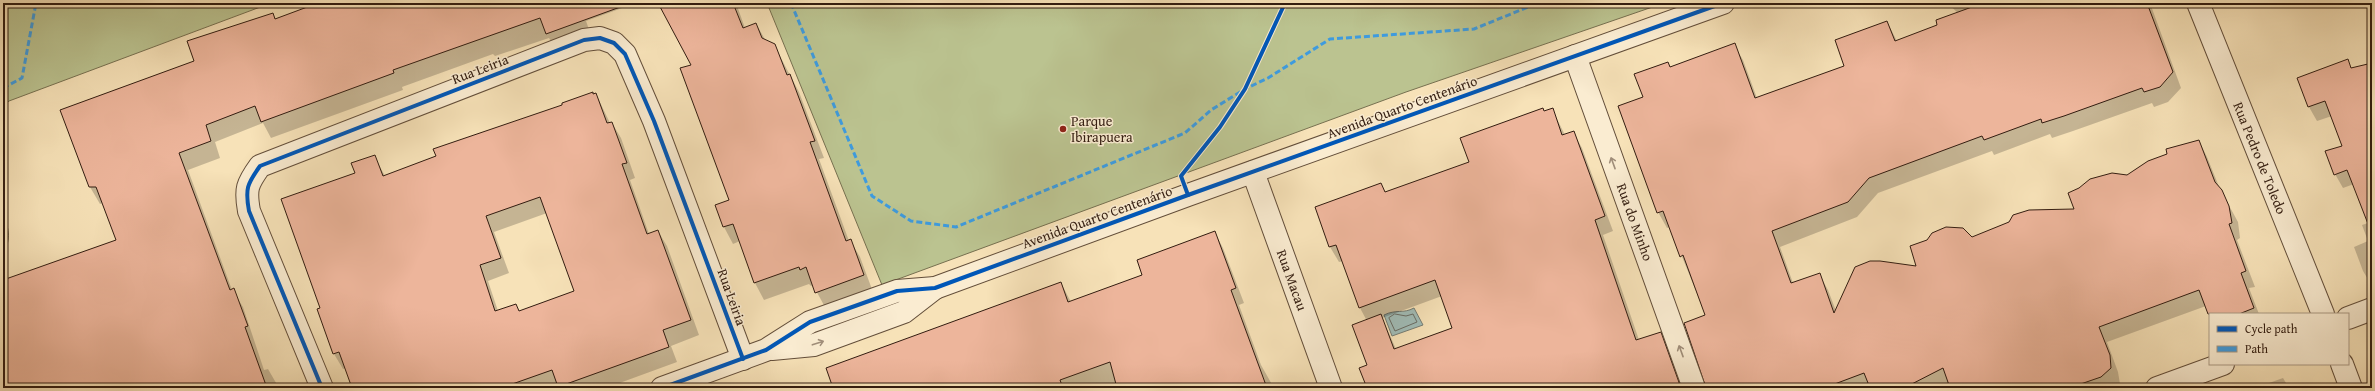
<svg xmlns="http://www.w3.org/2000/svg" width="2375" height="391" font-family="'Gentium Book Plus',serif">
<rect width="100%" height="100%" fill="#f7e2b8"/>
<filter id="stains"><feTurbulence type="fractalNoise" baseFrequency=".005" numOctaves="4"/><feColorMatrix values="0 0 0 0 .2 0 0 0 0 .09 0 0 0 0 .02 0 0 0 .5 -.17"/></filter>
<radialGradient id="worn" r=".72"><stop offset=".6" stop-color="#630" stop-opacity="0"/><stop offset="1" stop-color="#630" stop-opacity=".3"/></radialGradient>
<g fill="#bbc390" stroke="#767050">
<path d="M3 3H271L9 101 3 106Z"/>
<path d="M767 3H1664L1406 92 882 285Z"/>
<path d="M3 211C8 228 12 238 3 254Z"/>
</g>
<path fill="#a0bcb7" stroke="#747c74" d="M1414 308 1423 325 1392 336 1384 315C1396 309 1403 314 1414 308Z"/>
<g fill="#0003" fill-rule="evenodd">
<path d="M321 3H636L586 21 592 38 556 50 549 38 495 56 493 54 402 87 403 90 271 138 263 123 215 142 220 158 188 170 232 290 243 307 264 370 268 369 279 388H3V281L117 240 103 203 100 204 90 187 196 61 273 14 276 19Z"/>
<path d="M659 3H736L745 28 756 24 766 41 774 45 799 92 824 158 819 159 849 241 850 240 860 257 873 292 826 309 813 285 811 286 809 284 764 300 755 283 740 241 733 244 724 227 730 201 693 65Z"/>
<path d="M1947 3H2150L2181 88 2168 102 2154 107 2152 103 2073 131 2052 138 2050 134 1994 155 1992 151 1878 193 1857 217 1780 247 1793 283 1819 274 1828 290 1836 311 1971 238 2075 210 2128 176 2199 141 2207 157 2220 189 2238 222 2240 238 2237 240 2255 287 2249 288 2259 314H2210V316L2206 306 2107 342 2118 372 2120 384 2115 388H1951L1950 385 1944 388H1706V316L1670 227 1667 228 1658 212 1644 97 1670 68 1734 45 1743 60 1757 98 1846 67 1887 22 1897 41 1939 26 1958 13Z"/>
<path d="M2347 60 2352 69 2372 63V286L2363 271 2354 247 2368 241 2362 225 2368 223 2354 184 2343 188 2335 174 2343 146 2332 116 2317 121 2309 107Z"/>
<path d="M596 94 610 123H612L621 138 635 178 630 180 649 234 658 231 667 246 699 335 671 346 677 362 606 388H560L559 386 552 388H353L346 368 343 369 334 354 319 309 321 308 356 173 374 156 385 176ZM547 213 575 292 520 312 516 305 498 311 488 281 509 273 494 232Z"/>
<path d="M1552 109 1565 135 1573 132 1582 148 1613 231 1603 235 1639 340 1660 333 1669 349 1683 388H1368L1367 321 1360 308 1343 261 1339 262 1330 247 1316 208 1381 185 1386 193 1470 163 1544 112ZM1442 296 1453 328 1396 349 1382 318Z"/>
<path d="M1215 233 1223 248 1244 303 1239 305 1261 365 1274 388H834L1061 283 1071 302 1144 276Z"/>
<path d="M2283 378 2289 388H2255Z"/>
</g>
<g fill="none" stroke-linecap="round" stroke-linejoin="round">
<path stroke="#696c64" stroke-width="1" d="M1395 314 1406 316 1413 314 1417 322 1395 331 1389 318Z"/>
</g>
<g fill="#edb59b" stroke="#321c10" fill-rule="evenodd">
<path d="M318 3H622L623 6 546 34 540 18 393 70 394 73 261 122 255 106 206 125 211 141 179 153 230 290 234 288 248 326 245 327 267 388H3V280L116 240 96 187H89L60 110 194 61 187 41 273 13 275 19Z"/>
<path d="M658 3H733L743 28 756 23 762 38 775 44 787 75 790 74 815 141 810 142 846 241 851 239 864 275 815 293 806 267 800 270 799 267 754 283 733 224 723 227 715 205 729 200 680 68 691 65Z"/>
<path d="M1983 3H2147L2173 72 2160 87 2144 92 2142 88 2064 116 2042 123 2041 119 1984 140 1982 136 1869 178 1848 202 1772 231 1791 283 1820 273 1834 313 1855 267 1870 261H1880L1916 266 1910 246 1927 240 1932 233 1946 227 1963 228 1972 237 2009 222 2013 215 2029 210 2074 209 2068 193 2079 188 2090 179 2112 173 2127 175 2148 161 2167 154 2166 149 2199 140 2215 182 2222 190 2229 206 2232 223 2229 224 2246 271 2241 273 2254 308 2239 314H2208L2199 290 2099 327 2110 355 2111 368 2101 377 2069 388H1950L1943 368 1904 388H1870L1864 373 1824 388H1706L1684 323 1705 315 1683 255 1680 257 1663 211 1657 213 1618 106 1643 97 1634 74 1668 62 1670 67 1735 43 1755 98 1844 66 1835 40 1887 21 1895 41 1937 25 1936 20Z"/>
<path d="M2348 59 2351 68 2372 63V229H2370L2347 170 2334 175 2325 151 2342 146 2325 101 2308 107 2297 78Z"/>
<path d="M593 92V94L596 93 607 123 612 122 627 163 622 164 647 234 658 230 691 320 663 330 669 347 558 387 552 370 501 388H352L339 352 333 354 317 309 320 308 281 199 355 173 351 163 375 155 383 176 436 156 433 149 562 105V103ZM540 197 574 291 519 311 516 304 495 311 480 265 501 258 486 216Z"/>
<path d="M1543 108 1544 111 1553 108 1562 135 1574 131 1605 216 1595 220 1636 340 1661 332 1681 388H1367L1359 368 1367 365 1352 325 1381 314 1394 349 1452 328 1435 280 1359 308 1336 245 1329 247 1315 207 1381 183 1385 192 1469 162 1460 138Z"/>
<path d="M1215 231 1236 288 1231 290 1267 388H1117L1110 362 1060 380 1063 388H833L826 368 1061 282 1068 302 1142 275 1137 260Z"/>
</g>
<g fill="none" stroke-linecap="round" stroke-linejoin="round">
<defs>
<g id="minor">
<path d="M2198 3 2323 314"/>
<path d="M1575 56 1694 388"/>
<path d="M1253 172 1331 388"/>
<path d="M2348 318 2372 309"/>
<path d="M772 349 814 345 904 312 935 288"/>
<path d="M2342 364 2351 388"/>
<path d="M322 388 249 211C245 189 247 184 260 166L584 40 600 38 614 43 625 54 654 121 743 359"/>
<path d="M662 388 766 350 810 322 841 311 897 291 935 288 1188 195 1723 3"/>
<path d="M2157 388 2223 364"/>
</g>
</defs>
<use href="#minor" stroke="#634e3a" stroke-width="24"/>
<use href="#minor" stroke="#faecd1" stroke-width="22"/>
<g stroke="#3e9bde" stroke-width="3" stroke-dasharray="6 3" stroke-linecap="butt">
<path d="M791 3 872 196 911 221 956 227 1185 133 1211 110 1245 89 1268 78 1330 39 1474 29 1538 3"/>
<path d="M3 88 22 78 36 3"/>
</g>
<defs>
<g id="cycleway">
<path d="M1188 195 1181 176 1220 127 1245 89 1285 3"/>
<path d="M322 388 249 211C245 189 247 184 260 166L584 40 600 38 614 43 625 54 654 121 743 359"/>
<path d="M662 388 766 350 810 322 841 311 897 291 935 288 1188 195 1723 3"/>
</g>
</defs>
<use href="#cycleway" stroke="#faecd1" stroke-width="6"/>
<use href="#cycleway" stroke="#0057b8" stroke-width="4"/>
</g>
<defs><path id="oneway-shaft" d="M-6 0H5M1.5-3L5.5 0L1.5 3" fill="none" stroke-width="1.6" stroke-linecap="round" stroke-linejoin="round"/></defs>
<g stroke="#a08e7a">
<use href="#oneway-shaft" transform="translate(1613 163) rotate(-110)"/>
<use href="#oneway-shaft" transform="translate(818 343) rotate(-18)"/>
<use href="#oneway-shaft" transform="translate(1681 351) rotate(-110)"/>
</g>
<circle fill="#8f2418" stroke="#faecd1" stroke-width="1.5" cx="1063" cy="129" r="4"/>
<g text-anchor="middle" stroke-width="3" stroke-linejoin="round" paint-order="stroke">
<g font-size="14" fill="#321c10" stroke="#faecd1">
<text transform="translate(480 69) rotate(-21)" y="5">Rua Leiria</text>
<text transform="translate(1402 107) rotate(-20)" y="5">Avenida Quarto Centenário</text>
<text transform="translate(2260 158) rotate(68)" y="5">Rua Pedro de Toledo</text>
<text transform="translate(1097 217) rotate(-20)" y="5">Avenida Quarto Centenário</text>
<text transform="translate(1635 222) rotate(70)" y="5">Rua do Minho</text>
<text transform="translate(1292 280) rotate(70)" y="5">Rua Macau</text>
<text transform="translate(732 297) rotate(70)" y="5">Rua Leiria</text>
</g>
<g font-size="14" fill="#321c10" stroke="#faecd1" text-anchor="start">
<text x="1071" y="126">Parque<tspan x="1071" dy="16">Ibirapuera</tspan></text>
</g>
</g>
<rect width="2375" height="391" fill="none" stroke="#f7e2b8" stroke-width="16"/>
<rect x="4" y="4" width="2367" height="383" fill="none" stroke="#321c10" stroke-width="2"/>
<rect x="8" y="8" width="2359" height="375" fill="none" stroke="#321c10"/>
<rect x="2209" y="313" width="140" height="52" fill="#faecd1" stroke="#aa9984"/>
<rect x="2217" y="326" width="20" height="6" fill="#0057b8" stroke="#aa9984"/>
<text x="2245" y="333" font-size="12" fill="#321c10">Cycle path</text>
<rect x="2217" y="346" width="20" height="6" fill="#3e9bde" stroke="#aa9984"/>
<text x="2245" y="353" font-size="12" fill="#321c10">Path</text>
<rect width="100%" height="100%" filter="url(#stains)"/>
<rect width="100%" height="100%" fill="url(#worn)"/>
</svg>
